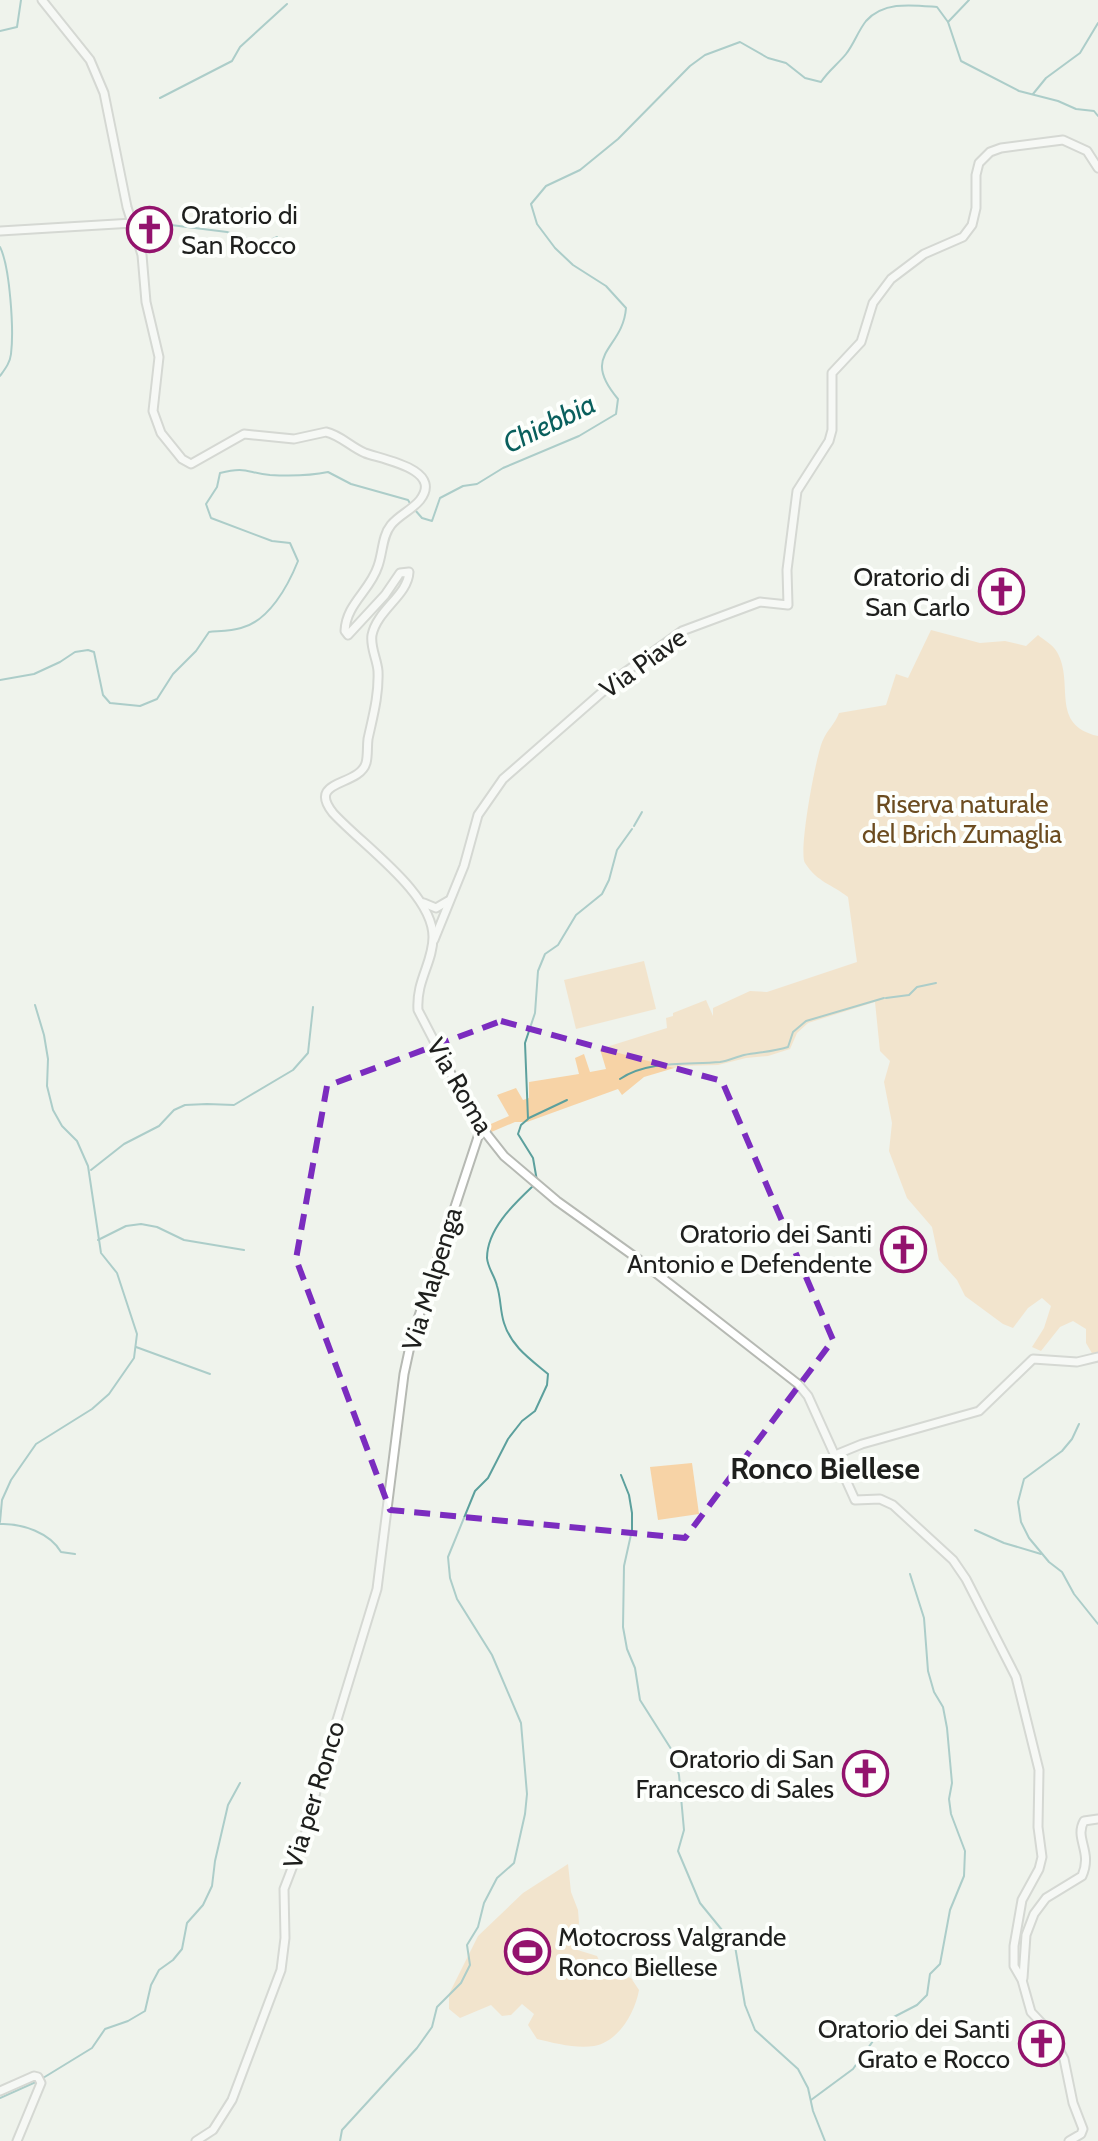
<svg xmlns="http://www.w3.org/2000/svg" width="1098" height="2141" font-family="Cabin,sans-serif">
<rect width="100%" height="100%" fill="#eff3ec"/>
<g fill="#f7d3a6">
<path d="M931 630 980 643 1005 641 1026 646 1038 635C1044 640 1053 645 1057 652 1075 683 1049 725 1098 736V1354L1093 1355 1086 1343V1329L1073 1321 1060 1327 1041 1351 1032 1347 1044 1328 1051 1306 1042 1298 1028 1308 1013 1328 1003 1324 965 1296 957 1280 939 1260 932 1227 907 1198 889 1151 892 1123 884 1082 890 1061 880 1051 875 1002 808 1023 797 1033 790 1049 768 1056 746 1058 718 1065 681 1066 644 1077 622 1095 618 1089 527 1122H515L489 1133 484 1127 509 1116 497 1095 516 1088 523 1100 529 1098V1082L579 1074 575 1058 584 1054 590 1072 606 1069 600 1049 667 1028 666 1018 673 1016V1013L706 1000 713 1016V1008L750 991 767 992 857 962 848 897C832 884 818 883 805 863 798 853 816 754 823 740 827 730 835 724 839 713L886 705 896 674 908 678Z"/>
<path d="M644 961 656 1009 576 1029 564 980Z"/>
<path d="M692 1463 699 1514 658 1520 650 1467Z"/>
<path d="M568 1864 571 1892 578 1910 579 1923 571 1948 597 1956 603 1969 631 1978 639 1990C635 2013 618 2042 594 2046 576 2049 554 2043 537 2039L528 2025 534 2014 522 2004 511 2015 502 2016 491 2005 460 2018 449 2009V1994L478 1936 523 1893Z"/>
</g>
<g fill="none" stroke-linecap="round" stroke-linejoin="round">
<g stroke="#5ca09d" stroke-width="2">
<path d="M948 22 969 0"/>
<path d="M0 31 17 27 21 0"/>
<path d="M1033 94 1046 78 1080 53 1098 23"/>
<path d="M160 98 232 61 240 47 287 4"/>
<path d="M155 223 227 232 262 244 277 237"/>
<path d="M0 247C10 267 14 330 11 354 10 363 5 369 0 376"/>
<path d="M415 510 422 518 432 521 440 498 463 486 477 484 503 468 579 436 616 414 618 399C579 353 623 350 626 308L606 286 573 265 555 248 537 224 531 204 546 186 580 170 618 139 690 66 705 55 740 42 768 58 786 63 805 78 821 82C828 71 838 64 846 54 854 44 858 31 866 21 884 1 912 5 937 7L948 22 961 61 1019 91 1058 101 1076 109 1094 111 1098 116"/>
<path d="M0 680 34 674 60 662 75 652 88 650 94 652 103 695 110 703 140 706 157 699 173 674 196 651 209 632C219 631 231 631 241 628 269 621 288 586 298 561L290 543 272 541 211 518 206 504 217 487 220 473C247 466 247 473 270 475 289 476 309 476 328 472L351 484 408 500 411 505"/>
<path d="M634 826 642 812"/>
<path d="M886 998 909 995 917 987 936 983"/>
<path d="M620 1079C648 1060 688 1065 720 1062 728 1061 736 1057 744 1055 760 1052 772 1052 788 1047L793 1032 806 1021 884 998"/>
<path d="M529 1118 567 1100"/>
<path d="M91 1170 124 1144 159 1126 174 1110 185 1105 207 1104 234 1105 293 1070 308 1053 313 1007"/>
<path d="M537 1181 533 1158 518 1134 521 1125 528 1119 525 1043 535 1013 538 971 545 954 558 945 576 915 602 894 609 880 617 850 632 829"/>
<path d="M98 1240 126 1226 141 1224 157 1227 184 1240 244 1250"/>
<path d="M136 1347 210 1374"/>
<path d="M1079 1424 1072 1439 1062 1451 1024 1479 1018 1502 1021 1522 1029 1538 1049 1562 1062 1572 1074 1594 1098 1624"/>
<path d="M621 1475 629 1495 632 1513V1530L624 1566 623 1627 627 1649 635 1668 640 1700 673 1752 679 1775 684 1830 678 1851 700 1903 735 1946 745 2005 755 2030 798 2069 808 2088 813 2111 825 2141"/>
<path d="M0 1522 2 1500 11 1480 36 1444 92 1409 109 1394 134 1358 137 1334 117 1273 101 1253 88 1166 77 1141 62 1126 53 1110 47 1086 48 1059 44 1035 35 1005"/>
<path d="M0 1524C22 1523 50 1533 61 1552L75 1554"/>
<path d="M975 1530 1004 1543 1041 1554"/>
<path d="M43 2078 92 2048 105 2029 128 2021 145 2011 151 1985 159 1970 173 1960 182 1949 187 1923 203 1905 212 1886 215 1861 228 1805 240 1783"/>
<path d="M0 2098 38 2081"/>
<path d="M811 2100 853 2069 888 2020 917 2005 927 1995 930 1974 940 1964 950 1910 964 1876 965 1851 951 1814 949 1799 952 1783 947 1728 943 1707 934 1692 928 1671 924 1618 910 1574"/>
<path d="M340 2141 342 2130 417 2048 432 2027 437 2007 461 1983 470 1965 467 1945 478 1927 484 1903 497 1878 514 1863 525 1814 527 1794 521 1723 492 1655 457 1599 450 1578 448 1557 475 1491 488 1478 508 1439 522 1421 535 1411 547 1385 548 1374C530 1359 511 1346 504 1323 500 1311 501 1298 497 1286 495 1276 488 1269 487 1258 487 1229 514 1204 533 1186"/>
</g>
<defs>
<g id="secondary">
<path d="M42 0 90 60 104 93 127 207 142 255 146 302 159 357 153 411 161 433 182 459 191 464 244 434 294 439 326 432C340 435 351 447 365 453 381 459 444 469 420 500 412 510 399 515 391 525 382 536 383 552 378 566 370 591 346 604 345 631L348 635 385 595 400 573 409 572C408 595 377 610 372 635 370 647 377 659 378 671 379 695 373 716 368 739 367 747 368 756 366 763 359 787 306 779 333 813 362 845 433 893 433 937 433 963 416 980 418 1010L474 1118 504 1156 557 1201 638 1259 798 1384 808 1396 855 1500 880 1499 893 1505 953 1560 966 1579 1016 1677 1039 1770 1038 1827 1042 1857 1039 1869 1022 1900 1014 1946V1966L1022 1980 1031 2012 1050 2032 1064 2059 1073 2103 1083 2129 1081 2134 1069 2141"/>
<path d="M0 231 133 223"/>
<path d="M424 903 436 908 448 901"/>
<path d="M434 940 464 866 478 815 503 779 624 673 682 631 760 602 788 605 787 570 797 491 829 441 832 430V373L861 342 873 303 891 279 924 254 963 237 972 225 976 208V175L979 163 990 152 1001 148 1063 140 1087 151 1098 168"/>
<path d="M835 1455 862 1444 979 1411 1033 1359 1077 1362 1098 1357"/>
<path d="M1023 1978 1026 1935 1034 1914 1046 1898 1082 1876C1093 1851 1074 1839 1084 1821L1098 1819"/>
<path d="M0 2091 34 2076 38 2077 41 2083 17 2141"/>
<path d="M196 2141 213 2130 232 2100 281 1970 285 1938 284 1889 307 1829 319 1779 377 1589 404 1374 412 1337 478 1137 483 1131"/>
</g>
</defs>
<use href="#secondary" stroke="#b6b9b3" stroke-width="11"/>
<use href="#secondary" stroke="#fff" stroke-width="7"/>
</g>
<path d="M0 0H1098V2141H0ZM501 1021 722 1081 833 1340 685 1538 390 1510 296 1259 327 1086Z" fill="#eff3ec" fill-opacity=".55" fill-rule="evenodd"/>
<path fill="none" stroke="#7b2cbf" stroke-width="6" stroke-dasharray="16 10" stroke-linejoin="round" d="M501 1021 722 1081 833 1340 685 1538 390 1510 296 1259 327 1086Z"/>
<defs>
<symbol id="church-ring" viewBox="-11 -11 22 22"><circle r="9.5" fill="#fdfffc" stroke="#93136d" stroke-width="1.5"/><path d="M-1.2-6h2.4v3.5h3.3v2.4h-3.3V6h-2.4V-.1h-3.3v-2.4h3.3Z" fill="#93136d"/></symbol>
<symbol id="stadium-ring" viewBox="-11 -11 22 22"><circle r="9.5" fill="#fdfffc" stroke="#93136d" stroke-width="1.5"/><path d="M0-5a6.5 5 0 1 0 0 10a6.5 5 0 1 0 0-10ZM-3.5-1.8h7v3.6h-7Z" fill="#93136d"/></symbol>
</defs>
<g fill-rule="evenodd">
<use href="#church-ring" x="124" y="204" width="51" height="51"/>
<use href="#church-ring" x="976" y="566" width="51" height="51"/>
<use href="#church-ring" x="878" y="1224" width="51" height="51"/>
<use href="#church-ring" x="840" y="1748" width="51" height="51"/>
<use href="#stadium-ring" x="502" y="1926" width="51" height="51"/>
<use href="#church-ring" x="1016" y="2018" width="51" height="51"/>
</g>
<g text-anchor="middle" stroke-width="8" stroke-linejoin="round" paint-order="stroke">
<g font-size="26" fill="#1e1f1d" stroke="#fdfffc" text-anchor="end">
<text x="181" y="224" text-anchor="start">Oratorio di<tspan x="181" dy="30">San Rocco</tspan></text>
<text x="970" y="586">Oratorio di<tspan x="970" dy="30">San Carlo</tspan></text>
<text x="872" y="1243">Oratorio dei Santi<tspan x="872" dy="30">Antonio e Defendente</tspan></text>
<text x="834" y="1768">Oratorio di San<tspan x="834" dy="30">Francesco di Sales</tspan></text>
<text x="558" y="1946" text-anchor="start">Motocross Valgrande<tspan x="558" dy="30">Ronco Biellese</tspan></text>
<text x="1010" y="2038">Oratorio dei Santi<tspan x="1010" dy="30">Grato e Rocco</tspan></text>
</g>
<g font-size="26" fill="#1e1f1d" stroke="#fdfffc">
<text transform="translate(643 663) rotate(-36)" y="9">Via Piave</text>
<text transform="translate(460 1086) rotate(60)" y="9">Via Roma</text>
<text transform="translate(432 1279) rotate(-73)" y="9">Via Malpenga</text>
<text transform="translate(314 1795) rotate(-73)" y="9">Via per Ronco</text>
</g>
<g font-size="26" fill="#6c4c20" stroke="#fdfffc">
<text x="962" y="813">Riserva naturale<tspan x="962" dy="30">del Brich Zumaglia</tspan></text>
</g>
<g font-size="28" font-style="italic" fill="#095f5d" stroke="#fdfffc">
<text transform="translate(549 423) rotate(-26)" y="10">Chiebbia</text>
</g>
<g font-size="30" font-weight="bold" fill="#1e1f1d" stroke="#fdfffc">
<text x="825" y="1479">Ronco Biellese</text>
</g>
</g>
</svg>
